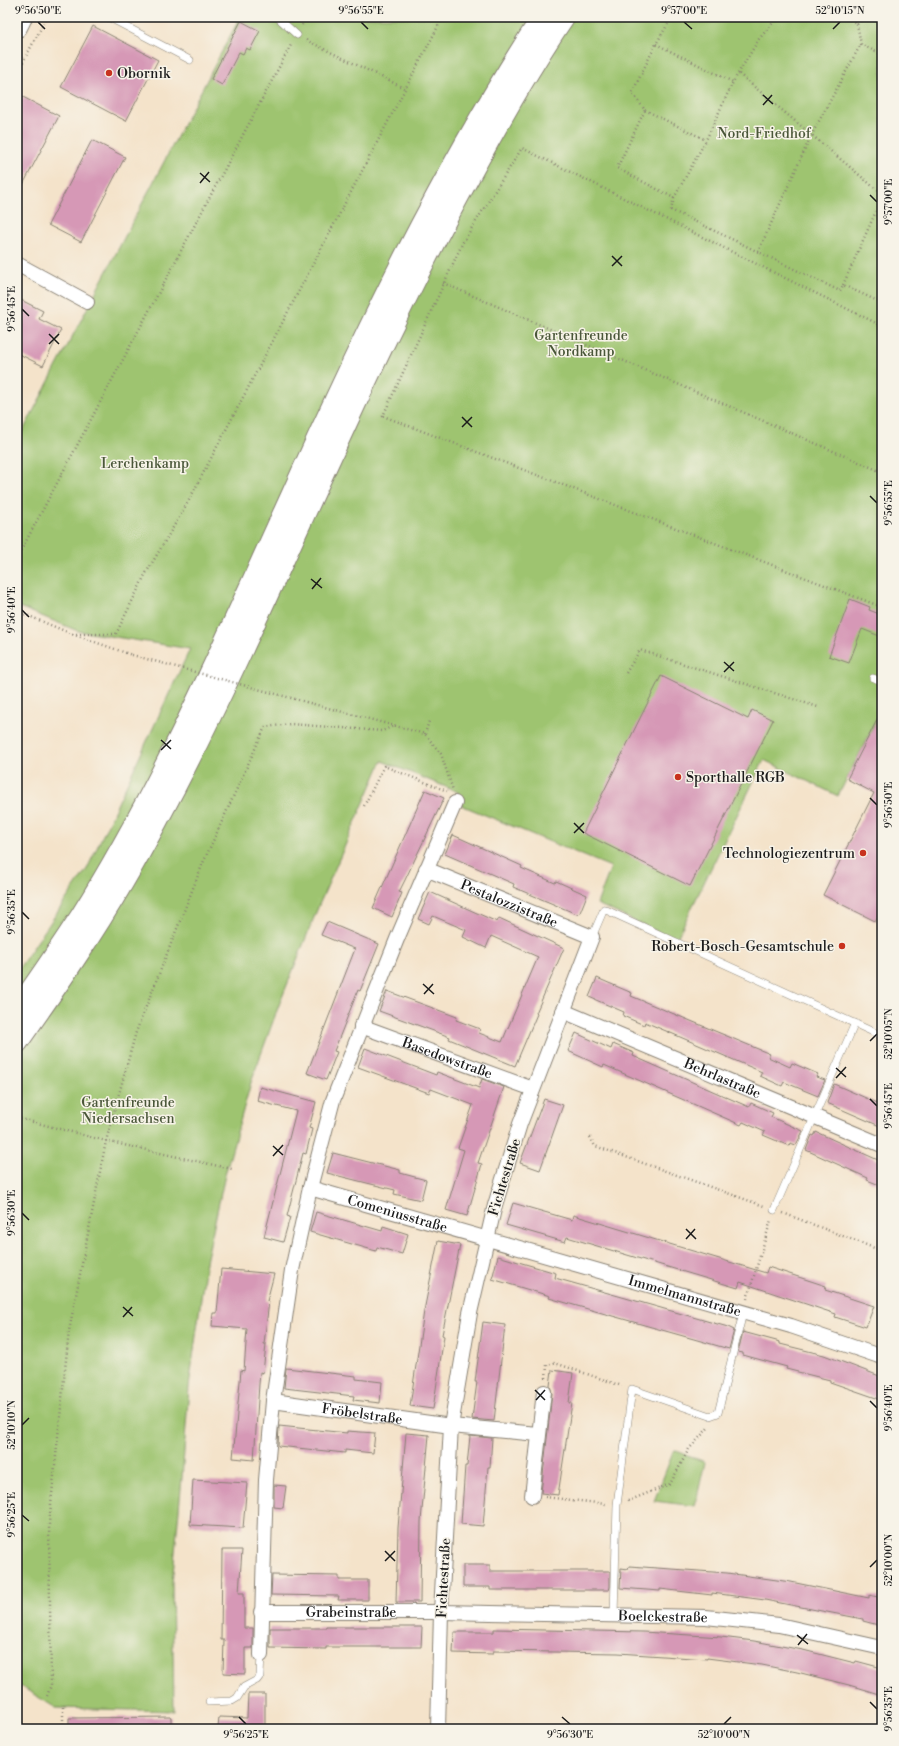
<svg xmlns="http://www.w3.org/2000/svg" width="899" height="1746" font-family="'Libre Bodoni',serif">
<rect width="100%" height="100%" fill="#f7f3e8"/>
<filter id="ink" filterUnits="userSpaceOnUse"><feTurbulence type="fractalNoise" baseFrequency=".025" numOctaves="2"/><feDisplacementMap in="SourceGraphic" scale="8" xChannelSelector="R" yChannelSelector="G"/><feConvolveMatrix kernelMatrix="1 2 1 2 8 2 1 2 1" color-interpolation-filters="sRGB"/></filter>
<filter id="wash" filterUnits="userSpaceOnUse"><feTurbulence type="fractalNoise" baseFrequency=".012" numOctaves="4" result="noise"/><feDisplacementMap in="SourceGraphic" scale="16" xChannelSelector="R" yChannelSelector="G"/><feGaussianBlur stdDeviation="0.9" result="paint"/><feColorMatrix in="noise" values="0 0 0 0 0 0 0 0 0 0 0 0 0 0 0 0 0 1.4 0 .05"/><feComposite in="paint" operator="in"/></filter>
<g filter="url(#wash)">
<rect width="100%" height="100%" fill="#f4e3ca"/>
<g fill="#9ec46f" stroke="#5d7046">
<path d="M240 17H882V710L838 796 764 760 676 940 597 904 611 867 461 805 458 792 382 761 319 905 279 1005 252 1079 225 1175 206 1262 189 1387 182 1478 172 1584 174 1711 56 1708 17 1684V971L87 869 190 649 78 631 17 606V442Z"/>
<path d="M674 1450 705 1462 695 1506 654 1501Z"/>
</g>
<g id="blocks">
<g fill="#d698b6">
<path d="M241 21 260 31 250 50 246 48 243 54 239 52 222 85 211 79Z"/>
<path d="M93 26 158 60 126 121 61 87Z"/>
<path d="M21 96 59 116 17 196V104Z"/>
<path d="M92 140 125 157 81 242 48 225Z"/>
<path d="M17 298 43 311 39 319 61 330 43 366 17 353Z"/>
<path d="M850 599 870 607 869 610 882 615V637L862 629 849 663 829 656Z"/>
<path d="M661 676 748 719 752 710 773 720 690 886 583 833Z"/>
<path d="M882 710V908L875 921 823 895 874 793 847 779Z"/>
<path d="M425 790 444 798 405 880 399 892 402 893 392 917 373 908Z"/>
<path d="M453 835 522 866 521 868 555 883 556 881 587 895 579 915 513 887 514 884 445 854Z"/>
<path d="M430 892 497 922 499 918 564 948 536 1013 537 1014 515 1066 449 1039 450 1037 379 1011 387 991 457 1017 456 1020 480 1029 479 1033 502 1042 538 957 491 936 486 948 463 937 466 930 433 916 429 924 418 919Z"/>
<path d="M327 922 379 944 360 991 358 990 334 1051 337 1052 326 1080 307 1073 355 949 321 935Z"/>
<path d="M597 978 632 993 631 996 770 1054 768 1057 790 1067 792 1063 818 1074 816 1077 825 1080 818 1096 784 1082 782 1086 760 1076 762 1072 645 1022 644 1025 623 1016 624 1012 589 997Z"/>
<path d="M576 1033 611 1049 613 1044 634 1053 633 1056 749 1107 751 1103 773 1113 771 1117 803 1131 796 1145 790 1143 789 1146 763 1135 765 1132 743 1122 741 1125 604 1065 603 1067 568 1051Z"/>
<path d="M365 1048 436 1075 437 1072 479 1088 482 1079 504 1087 478 1163 482 1164 467 1216 446 1210 464 1150 458 1148 473 1105 431 1089 429 1093 358 1067Z"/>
<path d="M834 1084 882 1105V1127L827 1103Z"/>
<path d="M260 1087 316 1102 309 1128 312 1129 306 1154 303 1153 287 1216 290 1217 283 1242 264 1237 296 1111 257 1101Z"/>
<path d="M544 1099 563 1105 540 1170 520 1163Z"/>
<path d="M816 1132 878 1160 882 1153V1186L867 1180 868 1178 806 1150 812 1135 814 1136Z"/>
<path d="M333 1153 400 1170V1173L426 1180 421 1200 394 1194 395 1190 327 1173Z"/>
<path d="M513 1203 572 1220 573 1215 766 1273 768 1267 826 1286 825 1290 874 1306 866 1327 835 1317 836 1314 740 1282 738 1288 567 1237 565 1242 506 1225Z"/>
<path d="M316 1212 382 1231 383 1226 408 1234 402 1254 377 1247 376 1251 310 1232Z"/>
<path d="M438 1241 460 1245 442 1335 444 1336 433 1409 410 1406 424 1311Z"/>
<path d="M498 1256 556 1273 555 1278 728 1327 734 1330 729 1349 549 1298 550 1296 492 1279Z"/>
<path d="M221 1269 274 1274 267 1301H269L264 1344H266L263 1373 260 1372 259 1384 254 1460 233 1458 241 1370 244 1371 247 1329 212 1326 213 1313H217Z"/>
<path d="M483 1322 505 1325 494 1421 472 1419 477 1382H475Z"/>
<path d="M743 1332 780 1342V1344L824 1355 882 1377V1400L830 1382V1380L786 1369 787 1367 743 1355V1353L738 1352Z"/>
<path d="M286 1368 356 1376V1379L382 1382 380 1403 353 1400 354 1396 284 1388Z"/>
<path d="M552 1370 573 1373 569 1403H572L558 1495 541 1493 552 1393 550 1386Z"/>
<path d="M279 1426 347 1433V1431L375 1433 373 1453 345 1450V1453L278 1446Z"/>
<path d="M406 1433 429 1435 421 1521 420 1602H396L398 1528Z"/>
<path d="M470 1436 492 1438 490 1467H488L483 1526 461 1524 465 1466H467Z"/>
<path d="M193 1480 247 1483 243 1528 190 1525Z"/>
<path d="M274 1485 286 1486 283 1508 274 1507Z"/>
<path d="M222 1550H242L239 1593H244V1628H253V1648H245V1674L223 1673 224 1640H221Z"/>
<path d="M463 1565H490V1571H610V1587L609 1590H490V1587H463Z"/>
<path d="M629 1566 727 1573 791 1582 869 1598V1595L882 1598V1626L863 1621V1619L765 1600 712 1593V1595L660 1589V1591L620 1588 621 1568 628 1569Z"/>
<path d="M272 1575 339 1576V1580H368V1600H338L339 1596 271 1595Z"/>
<path d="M326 1627H422L421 1647H326V1649L270 1648V1628H326Z"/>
<path d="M494 1629 643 1632 721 1637 754 1641 803 1650 855 1663 856 1661 882 1668V1695L849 1685 797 1672 762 1665 707 1658V1659L618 1653 493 1651V1654L453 1653 454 1632H494Z"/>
<path d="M248 1694H265V1729H218L219 1717 247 1718Z"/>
<path d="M171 1717V1729H69V1718Z"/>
</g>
</g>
</g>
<g filter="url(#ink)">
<use href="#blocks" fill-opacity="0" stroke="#888073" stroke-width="1"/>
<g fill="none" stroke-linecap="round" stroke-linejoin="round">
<defs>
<g id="lane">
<path d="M108 17 190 60"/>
<path d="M277 17 297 35"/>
<path d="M873 678 882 681"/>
<path d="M592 937 604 909 882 1036"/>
<path d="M774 1210 855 1023"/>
<path d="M614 1616 617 1505 632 1389 710 1416 718 1413 743 1313"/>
<path d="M209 1702 232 1701 237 1698 244 1687 257 1680 260 1676 261 1655"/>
</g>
<g id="street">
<path d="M17 264 87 302"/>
<path id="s1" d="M426 869 592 937 520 1124 495 1205 470 1313 451 1426 441 1612 438 1729"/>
<path id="s2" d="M563 1011 882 1145"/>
<path id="s3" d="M361 1026 533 1089"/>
<path id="s4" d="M310 1188 791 1326 882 1357"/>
<path id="s5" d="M273 1401 451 1426 538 1434"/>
<path d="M532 1496 544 1392"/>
<path id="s6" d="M261 1612H441L706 1617 779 1625 882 1648"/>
<path d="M261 1655 266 1480 273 1401 292 1270 310 1188 333 1100 397 939 455 803"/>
</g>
<path id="secondary" d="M17 27 22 17"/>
<g id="highway">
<path d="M17 1011C39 980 60 949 81 917 164 785 226 640 291 498 365 333 444 168 543 17"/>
<path d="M17 1042C54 989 91 936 123 881 163 812 199 740 233 668 309 506 379 341 465 183 495 127 527 70 563 17"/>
</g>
</defs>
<use href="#lane" stroke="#888073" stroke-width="8"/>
<use href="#street" stroke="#888073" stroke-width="16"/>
<use href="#secondary" stroke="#888073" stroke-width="22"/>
<use href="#highway" stroke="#888073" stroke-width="24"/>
<g stroke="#888073" stroke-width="2.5" stroke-dasharray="1 3" stroke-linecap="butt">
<path d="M672 17 656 44 632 93 645 110 617 168 674 198 706 140 733 82 759 39 778 17"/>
<path d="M847 17 857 24 861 44 882 55"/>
<path d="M857 24 865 17"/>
<path d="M302 25 306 17"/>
<path d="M306 40 406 89"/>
<path d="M656 44 733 82"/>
<path d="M17 73 47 17"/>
<path d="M739 74 882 194"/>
<path d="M645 110 706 140"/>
<path d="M674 198 671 210 840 291 843 285 882 303"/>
<path d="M878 209 882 211"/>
<path d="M758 252 812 134 861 44"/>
<path d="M443 283 882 472"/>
<path d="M843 285 882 198"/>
<path d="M882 326 522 148 463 242 383 416 882 607"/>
<path d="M17 558 292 43"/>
<path d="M17 611 72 634 132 655"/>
<path d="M72 634H116L145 575 188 502 443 17"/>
<path d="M626 673 640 650 818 707"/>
<path d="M306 702 425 734 441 754 453 790"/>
<path d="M425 734 429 721"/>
<path d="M364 806 384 766 447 791"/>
<path d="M17 1119 18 1118 106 1141 232 1169"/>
<path d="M590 1137 595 1146 764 1206"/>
<path d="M783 1213 882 1251"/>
<path d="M747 1299 771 1220"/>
<path d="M546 1378 547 1365 555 1363 622 1386"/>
<path d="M545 1497 606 1504"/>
<path d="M628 1501 670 1484 689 1449 709 1427"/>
<path d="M47 1696 51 1685 49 1523 69 1331 106 1141 136 1032 203 863 265 727 291 724 382 731 396 725"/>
<path d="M63 1707V1729"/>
</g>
<use href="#lane" stroke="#fff" stroke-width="7"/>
<use href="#street" stroke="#fff" stroke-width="14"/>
<use href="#secondary" stroke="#fff" stroke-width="20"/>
<use href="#highway" stroke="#fff" stroke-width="22"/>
<path stroke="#888073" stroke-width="2.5" stroke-dasharray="1 3" stroke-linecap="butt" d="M132 655 306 702"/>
</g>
</g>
<path fill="none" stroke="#1c1c1c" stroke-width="1.5" d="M38 22 45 29M361 22 368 29M684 22 692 29M833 29 840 22M763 95 773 104M763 105 772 95M200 173 210 182M200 183 209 172M870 195 877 202M612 256 622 266M612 266 622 256M22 309 29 316M49 334 59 344M49 344 59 334M462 417 472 427M462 427 472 417M870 496 877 503M311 579 322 588M312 589 321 578M22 610 29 617M724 662 734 671M724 672 734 662M161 740 171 749M161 750 171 740M870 798 877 805M574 823 584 833M574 833 584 823M22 912 29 919M423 984 434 994M424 994 433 984M870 1041 877 1034M836 1068 846 1077M836 1078 846 1067M870 1099 877 1106M273 1146 283 1155M273 1156 283 1145M22 1213 29 1220M686 1229 696 1239M686 1239 695 1229M123 1307 133 1316M123 1317 132 1307M535 1390 545 1400M536 1400 545 1390M870 1401 877 1408M22 1425 29 1418M22 1515 29 1521M385 1551 395 1561M385 1561 395 1551M870 1567 877 1560M797 1635 808 1644M798 1645 807 1634M870 1702 877 1709M239 1717 246 1724M562 1717 570 1724M724 1724 731 1717"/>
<g fill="#c8321e" stroke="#f7f3e8" stroke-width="1.5">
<circle cx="109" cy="73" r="4"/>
<circle cx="678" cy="777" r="4"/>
<circle cx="863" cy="853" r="4"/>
<circle cx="842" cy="946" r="4"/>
</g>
<g text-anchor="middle" stroke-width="3" stroke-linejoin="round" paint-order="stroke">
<g font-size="14" fill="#1c1c1c" stroke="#f7f3e8" text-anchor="start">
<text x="117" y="78">Obornik</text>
<text x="686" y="782">Sporthalle RGB</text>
<text x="855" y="858" text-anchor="end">Technologiezentrum</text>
<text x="834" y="951" text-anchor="end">Robert-Bosch-Gesamtschule</text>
</g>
<g font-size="14" fill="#4a5739" stroke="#f7f3e8">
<text x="764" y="138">Nord-Friedhof</text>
<text x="581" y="340">Gartenfreunde<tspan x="581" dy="16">Nordkamp</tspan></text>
<text x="145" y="468">Lerchenkamp</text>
<text x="128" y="1107">Gartenfreunde<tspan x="128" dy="16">Niedersachsen</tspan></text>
</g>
<g font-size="14" fill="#1c1c1c" stroke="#f7f3e8">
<text dy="5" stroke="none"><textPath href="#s1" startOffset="90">Pestalozzistraße</textPath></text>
<text dy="5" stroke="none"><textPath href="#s3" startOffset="92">Basedowstraße</textPath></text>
<text dy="5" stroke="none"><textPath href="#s2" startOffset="173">Behrlastraße</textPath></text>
<text transform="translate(504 1177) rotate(-73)" y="5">Fichtestraße</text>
<text dy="5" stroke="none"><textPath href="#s4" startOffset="91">Comeniusstraße</textPath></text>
<text dy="5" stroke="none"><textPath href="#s4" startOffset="390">Immelmannstraße</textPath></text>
<text dy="5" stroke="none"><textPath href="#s5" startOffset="90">Fröbelstraße</textPath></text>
<text transform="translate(443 1578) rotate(-87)" y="5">Fichtestraße</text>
<text dy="5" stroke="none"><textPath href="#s6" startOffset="90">Grabeinstraße</textPath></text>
<text dy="5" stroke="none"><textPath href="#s6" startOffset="402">Boelckestraße</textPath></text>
</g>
</g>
<rect width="899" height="1746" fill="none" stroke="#f7f3e8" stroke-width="44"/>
<rect x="22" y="22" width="855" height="1702" fill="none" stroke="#1c1c1c" stroke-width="1.5"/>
<g font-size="10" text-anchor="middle" fill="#1c1c1c">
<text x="38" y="14">9°56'50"E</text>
<text x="361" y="14">9°56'55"E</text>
<text x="684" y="14">9°57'00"E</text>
<text x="840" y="14">52°10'15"N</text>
<text transform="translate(888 202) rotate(-90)" y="4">9°57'00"E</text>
<text transform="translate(11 309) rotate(-90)" y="4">9°56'45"E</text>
<text transform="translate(888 503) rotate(-90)" y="4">9°56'55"E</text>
<text transform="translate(11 610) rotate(-90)" y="4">9°56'40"E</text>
<text transform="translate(888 805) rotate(-90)" y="4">9°56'50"E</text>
<text transform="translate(11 912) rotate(-90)" y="4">9°56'35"E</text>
<text transform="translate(888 1034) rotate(-90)" y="4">52°10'05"N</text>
<text transform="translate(888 1106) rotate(-90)" y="4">9°56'45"E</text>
<text transform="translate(11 1213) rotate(-90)" y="4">9°56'30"E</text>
<text transform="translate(888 1408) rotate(-90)" y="4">9°56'40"E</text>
<text transform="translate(11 1425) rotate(-90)" y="4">52°10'10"N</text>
<text transform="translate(11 1515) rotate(-90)" y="4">9°56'25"E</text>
<text transform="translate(888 1560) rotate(-90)" y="4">52°10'00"N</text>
<text transform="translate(888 1709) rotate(-90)" y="4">9°56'35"E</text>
<text x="246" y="1738">9°56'25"E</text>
<text x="570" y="1738">9°56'30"E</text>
<text x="724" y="1738">52°10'00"N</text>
</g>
</svg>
